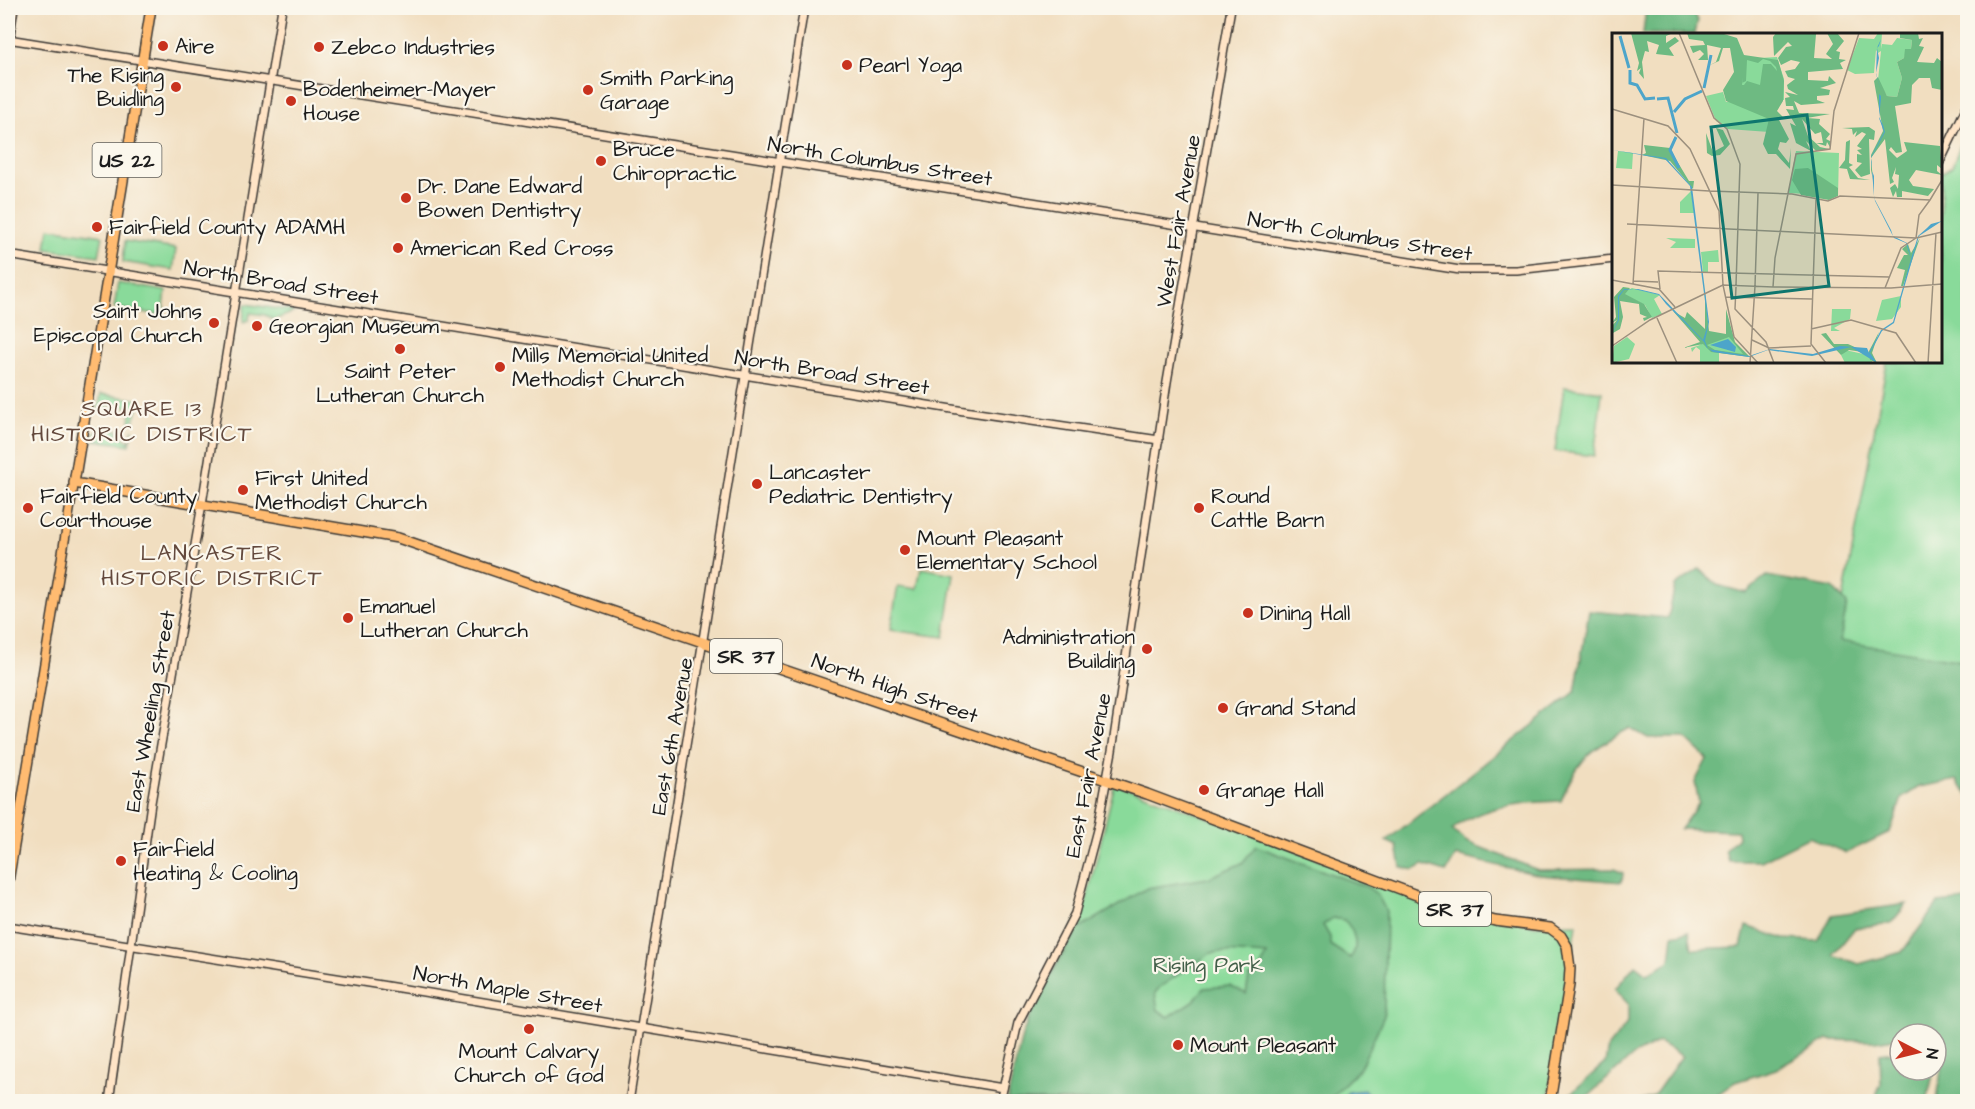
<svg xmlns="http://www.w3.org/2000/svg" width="1975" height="1109" font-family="'Architects Daughter',sans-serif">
<rect width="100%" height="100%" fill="#fbf7ec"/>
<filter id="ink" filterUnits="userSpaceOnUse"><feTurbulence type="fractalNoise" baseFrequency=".0167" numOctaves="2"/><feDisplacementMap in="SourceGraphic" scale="12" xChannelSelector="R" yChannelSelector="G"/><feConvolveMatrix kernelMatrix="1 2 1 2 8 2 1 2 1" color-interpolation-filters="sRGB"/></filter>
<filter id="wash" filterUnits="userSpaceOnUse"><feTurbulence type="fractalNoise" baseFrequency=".008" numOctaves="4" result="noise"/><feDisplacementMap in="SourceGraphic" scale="24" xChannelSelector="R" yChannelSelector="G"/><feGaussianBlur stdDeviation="1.35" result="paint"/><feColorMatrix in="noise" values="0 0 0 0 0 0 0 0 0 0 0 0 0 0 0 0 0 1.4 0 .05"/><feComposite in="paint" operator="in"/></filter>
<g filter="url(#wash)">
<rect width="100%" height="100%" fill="#f1dec0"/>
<g fill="#89da9a" stroke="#527b5b" stroke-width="1.5">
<path d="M1967 126V675L1833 654 1887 362H1940L1941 173 1952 167Z"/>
<path d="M49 228 103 236 99 256 46 249Z"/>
<path d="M125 241 176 249 173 270 123 262Z"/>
<path d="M118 283 166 291 163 315 114 308Z"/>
<path d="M245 304 294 311V312L274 320 265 315 250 313 249 320 243 322Z"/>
<path d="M1564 387 1602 392 1594 456 1555 451Z"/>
<path d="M101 394 141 400 133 423 130 422 131 411H127L126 406 110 404 105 410H98Z"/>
<path d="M103 428 118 430V433L129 442 133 429 130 445 93 440 94 434Z"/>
<path d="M921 568 954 574 944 637 890 630 898 586 917 589Z"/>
<path d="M1115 783 1459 911 1534 925 1577 924 1548 1101 1007 1102 1027 1021 1086 902Z"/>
</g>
<g fill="#6eba82" stroke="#456b4f" stroke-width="1.5" fill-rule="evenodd">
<path d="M1646 8H1691L1698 20 1695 34H1643Z"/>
<path d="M1699 569 1717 585 1746 593 1767 576 1833 588 1847 604 1840 641 1967 662V795L1957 780 1919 787 1902 798 1890 832 1846 853 1809 837 1761 861H1728L1725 850 1738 837 1737 831 1680 829 1699 803 1695 782 1707 759 1685 738H1648L1630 728C1591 749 1577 759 1561 801 1524 802 1481 805 1452 830L1467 842 1538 870 1614 869 1623 873 1622 882 1540 875 1456 856 1446 872 1423 865 1414 870 1401 867 1397 846 1386 841 1575 692 1589 611 1668 618 1675 586Z"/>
<path d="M1256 846 1367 887 1377 894 1386 911 1384 1016 1360 1068 1327 1101H1007L1022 1036 1033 1007 1077 930 1147 888 1208 878 1242 863ZM1333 918 1344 920C1354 929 1360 948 1350 958L1330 945V937L1323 925ZM1224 952 1267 955 1256 975 1249 977 1246 994 1230 986 1204 988C1195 1005 1182 1006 1169 1017L1158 1010 1155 993 1160 987 1211 953Z"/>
<path d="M1967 900V1101H1937L1942 1062V1038L1936 1037V1034H1900V1037L1875 1041 1828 1040 1776 1069 1735 1082 1708 1101H1640L1653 1097 1682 1056 1659 1042 1634 1055 1582 1101H1562L1605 1063 1608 1047 1628 1022V1004L1615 989 1635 965 1647 974 1670 961 1673 935 1689 932 1692 949 1741 947 1746 926 1784 939 1818 941 1832 915 1907 904 1891 923 1855 928 1833 955 1859 964 1902 952 1938 903Z"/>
<path d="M1896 1052 1900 1070H1934L1927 1101H1873L1881 1085 1880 1054Z"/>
</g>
<path fill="#4da5ca" stroke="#346073" stroke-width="1.5" d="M1364 1090 1376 1101H1341L1348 1092Z"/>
</g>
<g filter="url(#ink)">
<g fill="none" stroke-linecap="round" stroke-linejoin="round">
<defs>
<g id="secondary">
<path d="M8 39 1460 270H1516L1614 259"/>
<path d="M8 49 14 8"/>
<path d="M1940 162 1968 104"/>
<path d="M8 255 964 411 1159 440"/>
<path d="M8 926 381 985 1003 1088"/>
<path d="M109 1102 151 803 202 504 282 8"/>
<path d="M629 1102C689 737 746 372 804 8"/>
<path d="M1000 1102 1018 1023 1075 913 1098 826 1112 751 1167 382 1231 8"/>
</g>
<path id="primary" d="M8 885 74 483"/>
<path id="highway" d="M151 8 74 483 398 538 1147 794 1459 911 1495 921 1550 928 1561 936 1567 946 1570 968 1569 985 1550 1102"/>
</defs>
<use href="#secondary" stroke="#3c3935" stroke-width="10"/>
<use href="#primary" stroke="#3c3935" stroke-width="11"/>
<use href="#highway" stroke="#3c3935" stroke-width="12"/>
<use href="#secondary" stroke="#ffe4c6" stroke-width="7"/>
<use href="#primary" stroke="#ffbb71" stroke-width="8"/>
<use href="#highway" stroke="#ffbb71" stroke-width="9"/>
</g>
</g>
<g fill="#c8321e" stroke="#fbf7ec" stroke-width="2">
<circle cx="163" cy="46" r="6"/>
<circle cx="319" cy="47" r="6"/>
<circle cx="847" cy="65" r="6"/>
<circle cx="176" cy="87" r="6"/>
<circle cx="588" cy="90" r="6"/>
<circle cx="291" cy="101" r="6"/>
<circle cx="601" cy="161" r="6"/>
<circle cx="406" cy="198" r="6"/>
<circle cx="97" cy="227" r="6"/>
<circle cx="398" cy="248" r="6"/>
<circle cx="214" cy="323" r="6"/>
<circle cx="257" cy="326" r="6"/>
<circle cx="400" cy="349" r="6"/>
<circle cx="500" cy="367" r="6"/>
<circle cx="757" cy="484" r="6"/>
<circle cx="243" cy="490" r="6"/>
<circle cx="28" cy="508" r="6"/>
<circle cx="1199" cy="508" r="6"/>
<circle cx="905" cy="550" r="6"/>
<circle cx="1248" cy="613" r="6"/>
<circle cx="348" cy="618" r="6"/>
<circle cx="1147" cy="649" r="6"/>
<circle cx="1223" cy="708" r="6"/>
<circle cx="1204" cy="790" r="6"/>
<circle cx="121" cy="861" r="6"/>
<circle cx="529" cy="1029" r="6"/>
<circle cx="1178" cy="1045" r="6"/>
</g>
<g text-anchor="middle" stroke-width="4.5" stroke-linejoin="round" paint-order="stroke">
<g fill="#fbf7ec" stroke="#5f5e5a" stroke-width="1.5">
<rect x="92.5" y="143" width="69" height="34" rx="4.5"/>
<rect x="710" y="639" width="72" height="34" rx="4.5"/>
<rect x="1419" y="892" width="72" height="34" rx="4.5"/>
</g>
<g font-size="20" font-weight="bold" fill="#1c1c1c">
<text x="127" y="167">US 22</text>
<text x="746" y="663">SR 37</text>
<text x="1455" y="916">SR 37</text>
</g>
<g font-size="21" fill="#1c1c1c" stroke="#fbf7ec" text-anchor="start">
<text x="175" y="53">Aire</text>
<text x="331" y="54">Zebco Industries</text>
<text x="859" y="72">Pearl Yoga</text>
<text x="164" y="82" text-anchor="end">The Rising<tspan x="164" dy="24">Buidling</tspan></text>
<text x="600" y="85">Smith Parking<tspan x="600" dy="24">Garage</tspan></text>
<text x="303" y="96">Bodenheimer-Mayer<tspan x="303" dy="24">House</tspan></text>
<text x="613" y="156">Bruce<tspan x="613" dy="24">Chiropractic</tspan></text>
<text x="418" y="193">Dr. Dane Edward<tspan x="418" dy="24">Bowen Dentistry</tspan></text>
<text x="109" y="234">Fairfield County ADAMH</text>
<text x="410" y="255">American Red Cross</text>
<text x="202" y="318" text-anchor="end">Saint Johns<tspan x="202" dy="24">Episcopal Church</tspan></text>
<text x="269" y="333">Georgian Museum</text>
<text x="512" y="362">Mills Memorial United<tspan x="512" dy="24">Methodist Church</tspan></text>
<text x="400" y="378" text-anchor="middle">Saint Peter<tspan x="400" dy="24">Lutheran Church</tspan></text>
<text x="769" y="479">Lancaster<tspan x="769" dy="24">Pediatric Dentistry</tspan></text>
<text x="255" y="485">First United<tspan x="255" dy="24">Methodist Church</tspan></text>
<text x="40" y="503">Fairfield County<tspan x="40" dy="24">Courthouse</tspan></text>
<text x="1211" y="503">Round<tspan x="1211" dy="24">Cattle Barn</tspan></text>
<text x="917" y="545">Mount Pleasant<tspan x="917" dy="24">Elementary School</tspan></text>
<text x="360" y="613">Emanuel<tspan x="360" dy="24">Lutheran Church</tspan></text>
<text x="1260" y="620">Dining Hall</text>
<text x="1135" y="644" text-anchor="end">Administration<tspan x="1135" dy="24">Building</tspan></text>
<text x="1235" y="715">Grand Stand</text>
<text x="1216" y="797">Grange Hall</text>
<text x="133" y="856">Fairfield<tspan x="133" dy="24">Heating &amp; Cooling</tspan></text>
<text x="1190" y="1052">Mount Pleasant</text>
<text x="529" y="1058" text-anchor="middle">Mount Calvary<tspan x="529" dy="24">Church of God</tspan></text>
</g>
<g font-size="21" fill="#1c1c1c" stroke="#fbf7ec">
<text transform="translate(880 161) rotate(9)" y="7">North Columbus Street</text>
<text transform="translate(1178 221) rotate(-80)" y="7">West Fair Avenue</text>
<text transform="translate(1360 236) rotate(9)" y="7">North Columbus Street</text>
<text transform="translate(281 282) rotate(9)" y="7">North Broad Street</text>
<text transform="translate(832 372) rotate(9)" y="7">North Broad Street</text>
<text transform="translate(895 688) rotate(19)" y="7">North High Street</text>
<text transform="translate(150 711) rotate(-80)" y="7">East Wheeling Street</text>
<text transform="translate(672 736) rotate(-80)" y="7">East 6th Avenue</text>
<text transform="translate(1088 775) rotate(-79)" y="7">East Fair Avenue</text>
<text transform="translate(508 989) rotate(10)" y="7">North Maple Street</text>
</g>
<g font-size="21" fill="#425e48" stroke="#fbf7ec">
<text x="1208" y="972">Rising Park</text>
</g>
<g font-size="22" letter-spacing="1.5" fill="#63493d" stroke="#fbf7ec">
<text x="142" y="416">SQUARE 13<tspan x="142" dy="25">HISTORIC DISTRICT</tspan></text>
<text x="212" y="560">LANCASTER<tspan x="212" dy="25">HISTORIC DISTRICT</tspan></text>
</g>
</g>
<g transform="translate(1612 33)">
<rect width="330" height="330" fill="#f1dec0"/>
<path d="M266 0H270L269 16 270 11 280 12 285 5 300 7 299 16H295L292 25 285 29 290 45 285 64 275 63 266 47 269 18 266 20 264 17 262 40 243 41 235 37 247 5 262 6ZM165 24 172 46V67L158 66 157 99 116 96 104 88 94 63 111 59 114 69 127 67 130 26ZM6 118 21 120 20 136 4 135ZM184 118 227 120 226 163 176 160ZM79 158 82 180H68V169ZM54 205 83 206V215H58L64 209ZM106 217 107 229H96V239H91L89 219ZM20 255 48 262 42 266 50 281 40 285 33 272 10 260ZM289 263V274L280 286 264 288 270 267ZM220 276H239L238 286 222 295 228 298H219ZM95 300 118 304 133 323 107 319V330H88V317L84 314 80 319 79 315 88 312ZM15 304 23 311 17 326 0 330 2 313ZM233 317 256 322 261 330H233L229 322Z" fill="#89da9a"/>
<path d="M19 0H61L54 3V10L63 4 67 8 57 15 62 23 44 21 47 12 35 8 37 19 33 18 30 29 32 46 27 40 29 35 25 38 27 30ZM75 0 112 1 125 5 132 22 166 27 172 48 171 68 165 78 171 84 167 87 177 106 174 110 168 109 166 116 177 130 179 115 178 136 164 121H156L151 111 157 86 114 68 111 57 122 39 118 15H111L107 28 96 33 104 29 109 15 95 12 96 27H86L92 21 88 17 81 20 78 13 93 12 91 8 77 6ZM151 26 158 28 164 34 165 38 159 31H151L148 52 135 48 132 52H130L131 44 130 50 134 48 135 27 146 30ZM164 0 204 1 202 25 220 26 214 21 221 11 215 0H225L232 8 224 18 228 19 227 26 234 27 228 30 231 36 196 39V47L216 48 217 43 224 50 208 55 218 57 217 62 205 63V67L213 70 189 72 182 68 187 80 218 81 195 85 208 86 207 91 218 101 214 106 218 108V114L215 109 214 113 204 110H211L209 99 203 101 190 86 196 103 208 114 217 116 204 118 194 108 199 118 184 110 178 90 184 93 174 76 182 77 181 73H174L173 65 178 64 173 59 186 62 176 56 175 52 183 46 176 44 173 38 183 36 188 29 179 27 169 32 166 25 174 14 180 13 176 9 162 23 161 4ZM288 0H306L307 6 311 5 307 13 312 14 305 29 322 30 325 25 330 29V57L320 55 318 45H307L300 52 299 70 283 73 290 119 284 120 279 114 277 117 285 125 295 118 292 109 328 113 330 136 325 132V138L330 142 304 137 297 147 301 153 322 156 316 163 290 158V164H285L284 158 281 164 278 155 283 151 286 156 287 142 283 141 284 134 280 145 282 149 278 151 273 106 259 125 261 147 259 137V122L271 98 262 48 266 44 275 63 285 64 290 45 285 29 292 25 293 16H299L300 7 288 5ZM257 94 263 98 262 107 257 106 258 141 249 144 243 137 250 130 245 129V121L250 122 245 117 250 116 245 113 254 101 250 99 243 104 245 98 241 102 240 96 230 95ZM104 95 111 97 118 111 108 122 100 123 95 120 94 100 101 119 112 113ZM64 102 59 118 77 148H82L81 156 58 128 30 122 34 120 32 112 58 115ZM238 107 237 130 241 132 237 134 246 145 258 147 238 146 235 136 227 135 233 127 234 109ZM196 135 226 155V163L217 167 189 162 180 147 183 136ZM308 205 291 253H289L293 237 285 235 292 222H296L290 216 296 211 299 220ZM11 254 18 255 13 261 32 271 40 284 32 288 31 285 35 284 28 281 27 271 8 268 11 284 8 296 1 300 0 310V293L5 287 0 290 4 284 2 264ZM93 260 97 298 114 301V276L123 309 138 324 99 319 91 311 71 315 88 309 61 278 73 285 75 279 93 296ZM117 304 131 321 103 317 95 312ZM267 299 260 320 265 330 258 327 257 320 237 317 229 322 209 301 214 300 222 311H236L256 320Z" fill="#6eba82" fill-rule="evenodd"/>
<path d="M269 6 267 13 265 15 267 25 264 40 269 58 267 61 269 63V66L267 84 271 92 273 99 272 101 259 125 260 129V138L262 143V165L279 197 281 203 295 210 297 217 299 226 306 203 315 195 319 191 330 188 307 203 282 290 270 298 258 320 265 330 239 314 200 323 156 317 137 324 101 319 95 315 92 309 54 271 47 262 22 256 12 257 7 264V287L0 301 6 287V263L12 256H26L47 261 91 307 96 291 78 153 53 126 0 117 54 125 80 154 97 289 93 308 96 316 137 323 158 316 201 321 228 313 255 315 257 320 269 297 281 289 299 226 294 210 282 205 263 168 262 163 259 124 272 99 267 85V61L269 58 264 41 265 15ZM116 306 124 314 123 319 98 312Z" fill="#4da5ca"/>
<path fill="none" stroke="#4da5ca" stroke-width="3" d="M8 3 17 35M18 37V50L25 52 33 66 43 65M92 55 99 22M45 66 56 65 65 100M62 79 73 66 90 58M64 104 58 117 67 135"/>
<path fill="none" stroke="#9c907e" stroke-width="1.5" d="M67 0 102 85 115 96 128 131 124 252M0 76 56 93 78 116 107 178 111 252 38 287 0 313M0 152 97 158M98 158 180 161 216 168 228 163 318 167M204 166 199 311 214 330M318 167 330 147M15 191 304 205M304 205 307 182 318 167M304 205 330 199M79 239 277 244M0 247 47 256 63 274M21 248 46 249M21 251 32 85M143 253 146 160M124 254 123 276 154 309 162 330M161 254 279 255 330 251M273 255 289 215 304 205M48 256 46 238 79 239M113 264 200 266M45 285 65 330M199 296 239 287 284 300 304 330M140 307 157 315 199 313M138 330 143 253M146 330 122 304 111 252 161 254 163 225 184 121 218 116 222 78 247 0M316 330 324 200"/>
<path fill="#0f766e" fill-opacity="0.15" stroke="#0f766e" stroke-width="3" d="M195 82 217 253 120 265 99 94Z"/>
<rect width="330" height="330" fill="none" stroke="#1c1c1c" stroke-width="3"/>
</g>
<rect width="1975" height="1109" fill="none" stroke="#fbf7ec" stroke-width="30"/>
<g transform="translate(1918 1052) rotate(97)"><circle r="28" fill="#fbf7ec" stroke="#a29f99" stroke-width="1.5"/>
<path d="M0-4.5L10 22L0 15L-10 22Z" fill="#c8321e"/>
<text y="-9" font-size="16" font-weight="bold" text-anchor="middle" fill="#1c1c1c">N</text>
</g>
</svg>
